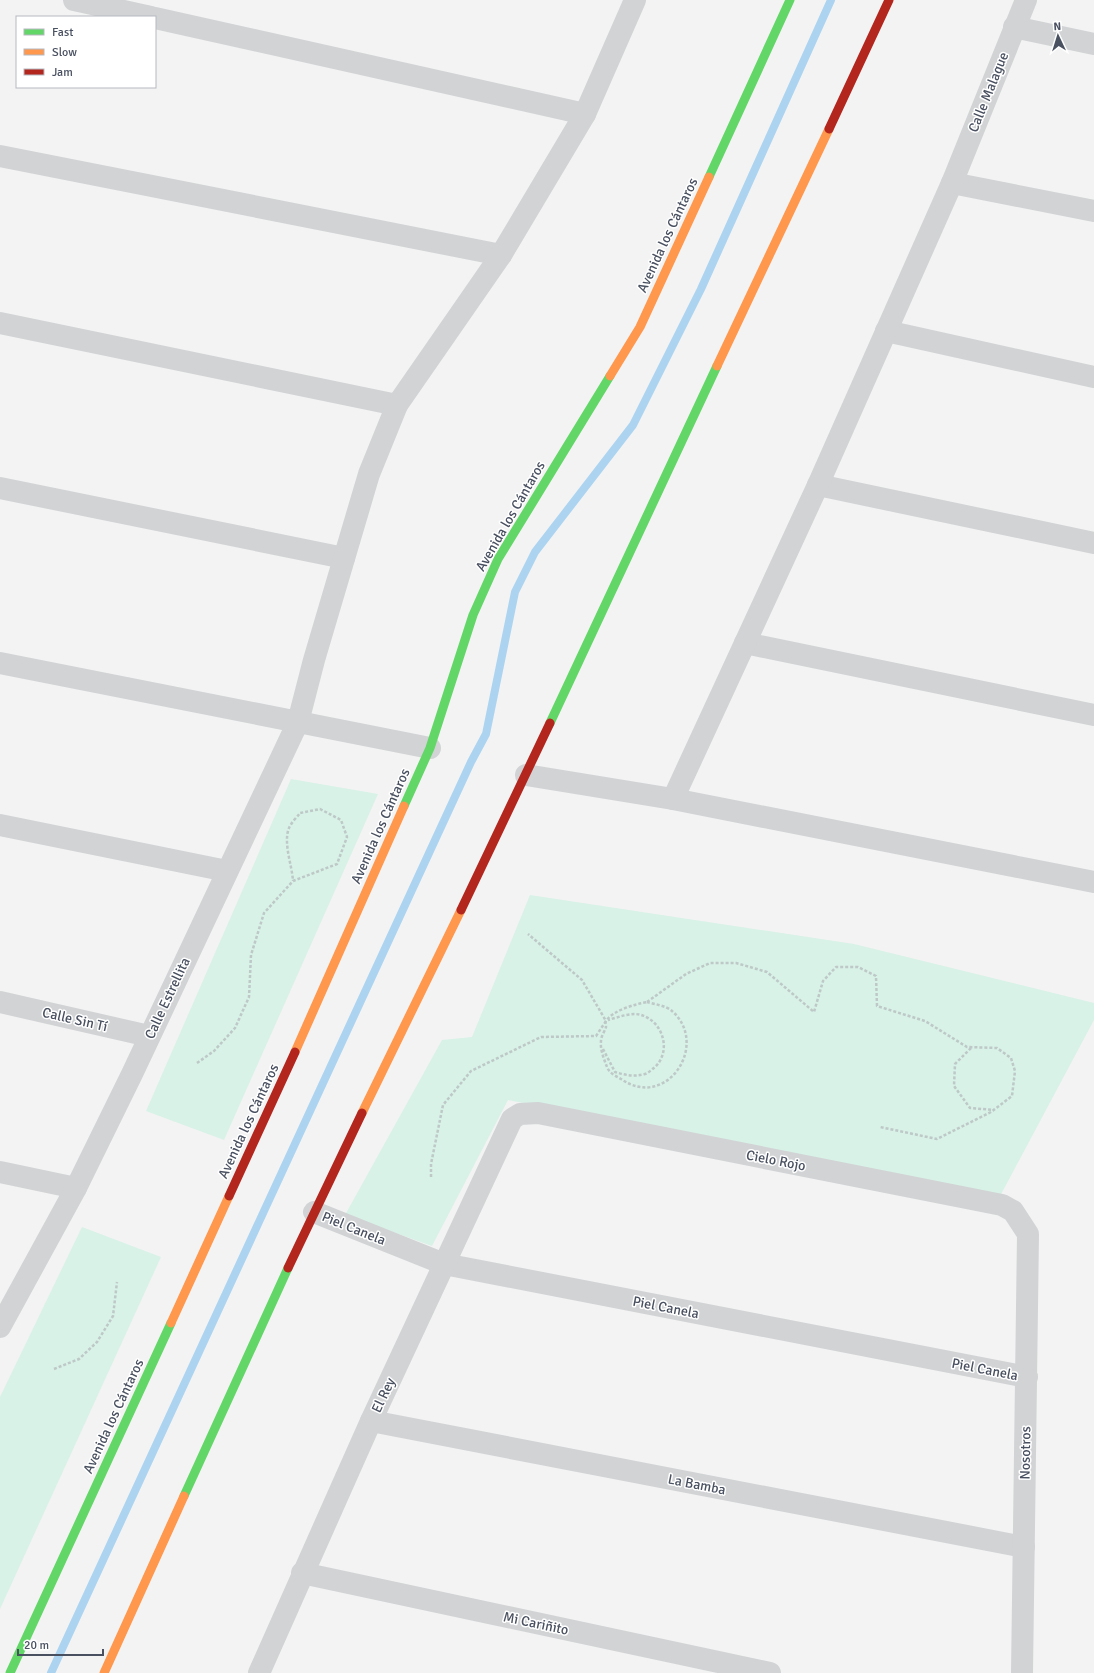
<svg xmlns="http://www.w3.org/2000/svg" width="1094" height="1673" font-family="Signika,sans-serif">
<rect width="100%" height="100%" fill="#f3f3f3"/>
<g fill="#d8f2e7">
<path d="M291 779 378 794 224 1140 146 1111Z"/>
<path d="M530 895 854 944 1094 1003V1020L999 1198 508 1100 432 1246 345 1215 442 1040 472 1037Z"/>
<path d="M82 1227 161 1257 0 1609V1397Z"/>
</g>
<g fill="none" stroke-linecap="round" stroke-linejoin="round">
<path stroke="#acd4f0" stroke-width="8" d="M51 1673 471 762 486 734 515 592 535 552 633 425 701 289 831 0"/>
<g stroke="#bdc8c7" stroke-width="2.5" stroke-dasharray="3 2" stroke-linecap="butt">
<path d="M647 1002 686 974 710 963H736L767 972 814 1012 823 981 836 967H858L876 976 877 1006 925 1021 967 1047 997 1048 1011 1058 1015 1071 1012 1096 991 1112 937 1139 880 1127"/>
<path d="M647 1002C654 1004 667 1006 672 1011 710 1044 667 1111 621 1079 616 1076 609 1073 607 1067 604 1059 600 1050 601 1041 601 1036 605 1031 606 1027 606 1025 605 1022 606 1021 613 1010 636 1004 647 1002Z"/>
<path d="M971 1048 955 1064 954 1086 970 1108 994 1110"/>
<path d="M603 1049 615 1072C625 1075 634 1077 645 1074 649 1073 652 1069 655 1067 671 1052 664 1024 644 1016 634 1011 619 1017 608 1020"/>
<path d="M197 1063 214 1051 235 1028 249 997 251 955 264 913 293 881 337 864 347 837 341 820 320 809 300 813C297 817 291 823 289 828 283 843 292 865 293 881"/>
<path d="M431 1177V1164L443 1105 471 1071 541 1037 596 1036 606 1021 582 980 528 934"/>
<path d="M54 1369 79 1359 97 1342 113 1316 117 1282"/>
</g>
<g stroke="#d1d3d5" stroke-width="22">
<path d="M74 0 151 17"/>
<path d="M155 18 585 114"/>
<path d="M1014 27 1094 44"/>
<path d="M0 156 501 255"/>
<path d="M952 183 1094 211"/>
<path d="M0 323 397 405"/>
<path d="M886 331 1094 377"/>
<path d="M818 485 1094 543"/>
<path d="M0 488 344 558"/>
<path d="M745 643 1094 715"/>
<path d="M0 663 430 748"/>
<path d="M526 775 673 799 1094 882"/>
<path d="M673 799 818 485 952 183 1026 0"/>
<path d="M0 825 227 871"/>
<path d="M0 1002 149 1036"/>
<path d="M0 1172 76 1188"/>
<path d="M314 1212 444 1264 1027 1377"/>
<path d="M0 1327 76 1188 132 1074 298 722 314 660 369 474 397 405 501 255 585 114 635 0"/>
<path d="M371 1421 1024 1547"/>
<path d="M302 1573 770 1673"/>
<path d="M259 1673 371 1421 512 1119 520 1114 538 1113 1002 1205 1013 1211 1028 1234 1022 1673"/>
</g>
<g stroke="#63d668" stroke-width="9">
<path d="M709 177 790 0"/>
<path d="M550 723 717 366"/>
<path d="M404 806 430 748 473 615 498 559 610 376"/>
<path d="M184 1496 288 1268"/>
<path d="M10 1673 171 1323"/>
</g>
<g stroke="#ff974d" stroke-width="9">
<path d="M717 366 829 129"/>
<path d="M610 376 640 327 709 177"/>
<path d="M295 1052 404 806"/>
<path d="M362 1113 461 910"/>
<path d="M171 1323 229 1196"/>
<path d="M104 1673 184 1496"/>
</g>
<g stroke="#b3261e" stroke-width="9">
<path d="M829 129 889 0"/>
<path d="M461 910 550 723"/>
<path d="M229 1196 295 1052"/>
<path d="M288 1268 362 1113"/>
</g>
</g>
<g text-anchor="middle" stroke-width="3" stroke-linejoin="round" paint-order="stroke">
<g font-size="14" fill="#495060" stroke="#fff">
<text transform="translate(988 92) rotate(-68)" y="5">Calle Malague</text>
<text transform="translate(667 235) rotate(-65)" y="5">Avenida los Cántaros</text>
<text transform="translate(510 516) rotate(-60)" y="5">Avenida los Cántaros</text>
<text transform="translate(380 826) rotate(-66)" y="5">Avenida los Cántaros</text>
<text transform="translate(167 998) rotate(-65)" y="5">Calle Estrellita</text>
<text transform="translate(75 1019) rotate(13)" y="5">Calle Sin Tí</text>
<text transform="translate(248 1121) rotate(-65)" y="5">Avenida los Cántaros</text>
<text transform="translate(776 1160) rotate(11)" y="5">Cielo Rojo</text>
<text transform="translate(354 1228) rotate(22)" y="5">Piel Canela</text>
<text transform="translate(666 1307) rotate(11)" y="5">Piel Canela</text>
<text transform="translate(985 1369) rotate(11)" y="5">Piel Canela</text>
<text transform="translate(383 1395) rotate(-65)" y="5">El Rey</text>
<text transform="translate(113 1416) rotate(-65)" y="5">Avenida los Cántaros</text>
<text transform="translate(1025 1453) rotate(-89)" y="5">Nosotros</text>
<text transform="translate(697 1484) rotate(11)" y="5">La Bamba</text>
<text transform="translate(536 1623) rotate(12)" y="5">Mi Cariñito</text>
</g>
</g>
<rect x="16" y="16" width="140" height="72" fill="#ffffff" stroke="#b6b9bf"/>
<rect x="24" y="29" width="20" height="6" fill="#63d668" stroke="#b6b9bf"/>
<text x="52" y="36" font-size="12" fill="#495060">Fast</text>
<rect x="24" y="49" width="20" height="6" fill="#ff974d" stroke="#b6b9bf"/>
<text x="52" y="56" font-size="12" fill="#495060">Slow</text>
<rect x="24" y="69" width="20" height="6" fill="#b3261e" stroke="#b6b9bf"/>
<text x="52" y="76" font-size="12" fill="#495060">Jam</text>
<g transform="translate(1058 36) rotate(356)" stroke="#ffffff" stroke-width="3" paint-order="stroke">
<path d="M0-3L7 15L0 10L-7 15Z" fill="#495060"/>
<text y="-6" font-size="11" font-weight="bold" text-anchor="middle" fill="#495060">N</text>
</g>
<path d="M18 1649v6h85v-6" fill="none" stroke="#495060" stroke-width="2"/>
<text x="24" y="1649" font-size="12" fill="#495060" stroke="#ffffff" stroke-width="3" paint-order="stroke">20 m</text>
</svg>
